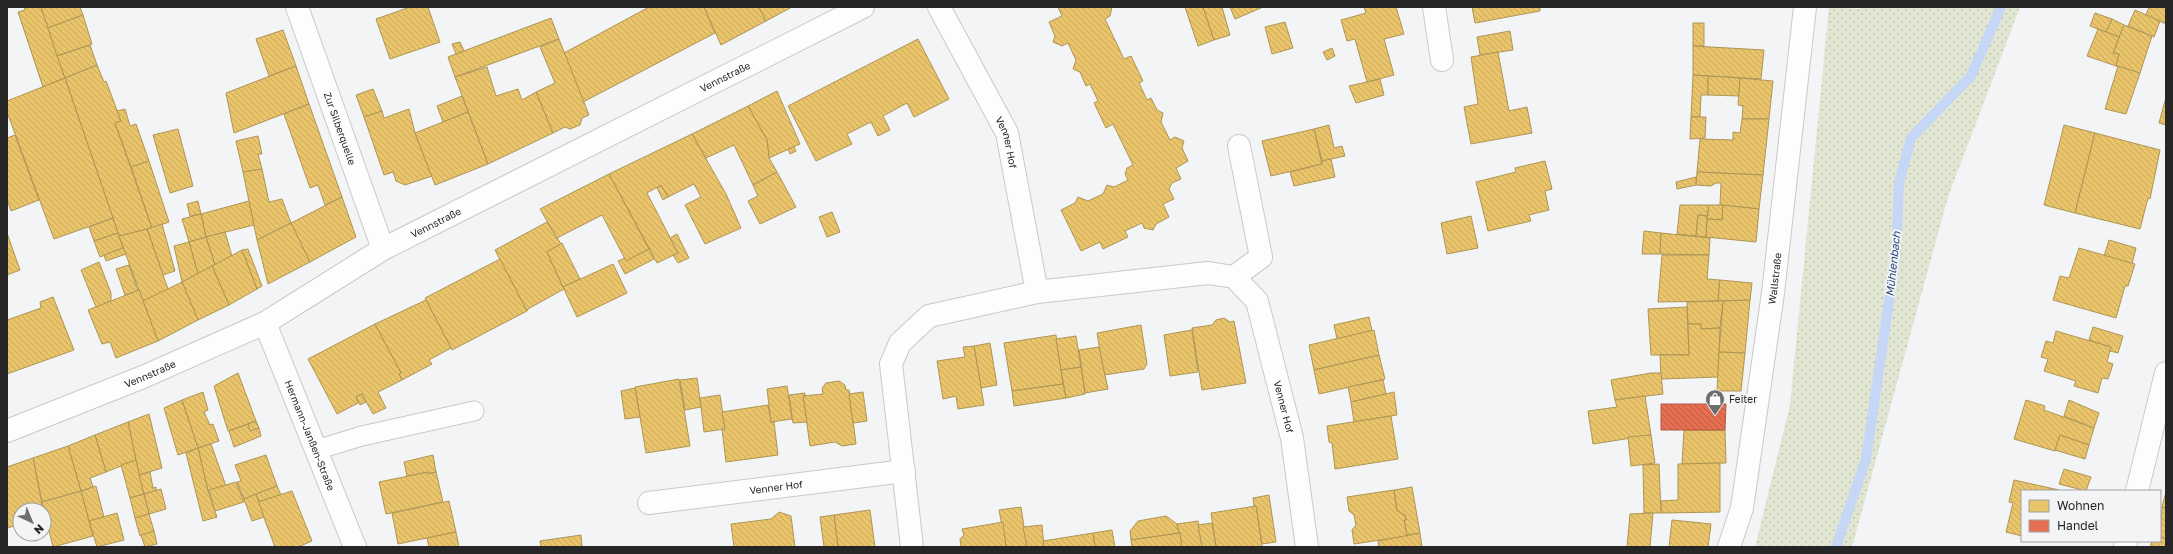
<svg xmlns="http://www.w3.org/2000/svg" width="2173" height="554" font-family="'Golos Text',sans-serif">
<defs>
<pattern id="park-dots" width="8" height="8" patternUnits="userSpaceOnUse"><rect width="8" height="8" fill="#e1e6d3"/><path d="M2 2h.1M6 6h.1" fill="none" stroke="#c1c5b5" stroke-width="1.8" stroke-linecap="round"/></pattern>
<pattern id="homes-back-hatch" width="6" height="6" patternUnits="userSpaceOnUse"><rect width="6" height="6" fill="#e9c46a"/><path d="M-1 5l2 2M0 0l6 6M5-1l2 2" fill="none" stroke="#c8a85c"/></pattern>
<pattern id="shops-back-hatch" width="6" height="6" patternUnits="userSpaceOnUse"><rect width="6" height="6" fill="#e76f51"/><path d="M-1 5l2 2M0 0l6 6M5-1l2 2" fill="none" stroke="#bb5b43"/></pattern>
</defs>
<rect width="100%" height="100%" fill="#f3f4f5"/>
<path fill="url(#park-dots)" d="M1829 7 1859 9 1860 7H2020L1948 197 1852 547H1755L1790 405Z"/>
<g fill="url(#homes-back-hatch)" stroke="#ae9556">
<path d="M24 7H41L65 78 43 87 18 12 25 10Z"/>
<path d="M41 7H80L83 15 48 28Z"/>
<path d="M410 7H428L440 42 390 59 376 19Z"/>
<path d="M649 7H704L715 33 583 102 564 53Z"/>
<path d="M704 7H759L766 21 721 45Z"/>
<path d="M759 7H792L766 21Z"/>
<path d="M1058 7H1112L1110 16 1105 19 1124 59 1131 56 1143 81 1139 83 1147 100 1151 98 1157 110 1163 113 1161 122 1170 140 1175 137 1184 141 1182 148 1188 161 1176 168 1181 179 1172 183 1169 189 1174 199 1163 204 1169 217 1156 224 1153 230 1144 228 1142 223 1125 231 1128 237 1103 249 1100 242 1081 251 1061 210 1075 203 1078 197 1088 201 1103 194 1107 185 1114 187 1128 180 1125 174 1127 168 1133 165 1113 124 1106 128 1094 103 1098 101 1090 84 1086 86 1080 72 1073 69 1076 60 1068 43 1062 46 1053 42 1055 36 1049 22 1062 16Z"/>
<path d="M1185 7H1203L1214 40 1198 46Z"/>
<path d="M1203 7H1222L1230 35 1214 40Z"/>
<path d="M1230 7H1261V8L1235 19Z"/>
<path d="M1364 7H1396L1404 34 1384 39 1394 75 1367 82 1355 39 1347 41 1341 20 1366 13Z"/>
<path d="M1472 7H1540V11L1475 23Z"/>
<path d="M2149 7H2166V24L2146 15Z"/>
<path d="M2135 10 2160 21 2154 37 2128 26Z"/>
<path d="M2095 13 2112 19 2106 32 2090 26Z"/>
<path d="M83 15 92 44 57 56 48 28Z"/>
<path d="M551 18 559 39 455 77 448 57Z"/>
<path d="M2112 19 2124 25 2119 37 2106 32Z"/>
<path d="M1285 22 1293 48 1272 54 1265 27Z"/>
<rect x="1693" y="23" width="11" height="23"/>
<path d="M2124 25 2152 36 2140 73 2116 66 2119 54 2113 53Z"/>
<path d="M2098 29 2119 37 2113 53 2119 54 2116 66 2087 56Z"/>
<path d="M283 30 296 66 269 76 256 39Z"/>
<path d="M1510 31 1513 50 1480 55 1477 37Z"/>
<path d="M559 39 589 115 582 118 580 125 570 129 565 127 553 133 536 92 555 83 540 47Z"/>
<path d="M918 39 949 99 914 117 907 103 883 116 890 130 878 136 871 122 847 134 852 144 816 161 788 106Z"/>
<path d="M460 42 464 51 456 54 452 44Z"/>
<path d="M90 45 97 65 65 78 57 56Z"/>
<path d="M1693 46 1764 50 1761 79 1693 75Z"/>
<path d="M1332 48 1335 56 1327 60 1323 52Z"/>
<path d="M1498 52 1509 111 1527 107 1532 133 1471 144 1464 107 1478 104 1471 57Z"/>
<path d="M97 65 104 82 106 81 121 121 115 123 152 228 119 236 65 78Z"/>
<path d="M296 66 309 104 234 133 226 93Z"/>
<path d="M2118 66 2140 73 2126 114 2105 109Z"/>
<path d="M487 67 496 96 518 89 522 100 536 92 553 133 488 164 455 77Z"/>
<path d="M1693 75 1708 76V95H1701L1700 117H1691Z"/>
<path d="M1708 76 1740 78 1739 96 1708 95Z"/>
<path d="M65 78 113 218 54 239 7 112V101Z"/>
<path d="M1740 78 1773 81 1769 119H1742L1743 106 1738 105Z"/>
<path d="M1380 79 1384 95 1356 103 1349 86Z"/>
<path d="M373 89 382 111 364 117 356 95Z"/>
<path d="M777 91 800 144 769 158 767 140 748 106Z"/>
<path d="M462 96 468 112 443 122 437 106Z"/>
<path d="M2166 97V125L2159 123Z"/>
<path d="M309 104 342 197 325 205 318 185 310 188 284 114Z"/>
<path d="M748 106 767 140 769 158 777 172 753 185 734 145 706 158 692 134Z"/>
<path d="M125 109 130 126 136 124 149 161 131 167 115 123 121 121 117 111Z"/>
<path d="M409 109 415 133 432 176 405 185 396 181 393 172 384 175 364 117 382 111 384 118Z"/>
<path d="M468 112 488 164 435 185 415 133Z"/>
<path d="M1691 117H1706L1705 138 1690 139Z"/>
<path d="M1742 119H1769L1763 175 1697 172 1700 139 1733 140V132L1740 133Z"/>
<path d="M1329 125 1334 148 1342 146 1345 156 1322 161 1314 129Z"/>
<path d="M2064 125 2095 133 2075 213 2044 205Z"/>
<path d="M178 129 193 186 170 193 153 135Z"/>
<path d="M1314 129 1322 164 1271 176 1262 141Z"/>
<path d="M2095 133 2160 150 2150 199 2148 198 2140 229 2075 213Z"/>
<path d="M692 134 726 194 741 228 705 244 685 205 701 197 694 184 668 197 661 185 647 193 678 253 657 263 609 174Z"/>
<path d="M15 135 39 200 11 211 7 199V138Z"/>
<path d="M258 136 262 154H258L262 169 243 172 236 141Z"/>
<path d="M794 147 796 151 790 154 788 149Z"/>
<path d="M1331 159 1335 177 1294 186 1290 172 1322 164V161Z"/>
<path d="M149 161 169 222 152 228 131 167Z"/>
<path d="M1545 161 1552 189 1545 191 1549 210 1529 215 1531 221 1488 231 1476 182 1516 172 1515 168Z"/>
<path d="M262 169 269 202 282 199 291 223 257 240 243 172Z"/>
<path d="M777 172 796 207 760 224 748 201 758 196 753 185Z"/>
<path d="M1697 172 1763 175 1759 209 1720 205 1721 183H1716L1711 186 1696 185Z"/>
<path d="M609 174 649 249 626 261 602 215 557 238 540 209Z"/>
<path d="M1696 177V185L1677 189 1676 182Z"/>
<path d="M661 185 668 197 663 200 657 188Z"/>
<path d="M342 197 356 237 310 262 291 223Z"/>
<path d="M198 201 201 214 190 216 187 204Z"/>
<path d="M249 201 254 225 206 237 201 214Z"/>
<path d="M1680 205H1709L1707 216 1698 215 1696 236 1677 234Z"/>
<path d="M1709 205H1723L1722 220 1707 219Z"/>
<path d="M1723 205 1759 209 1756 242 1706 237 1707 219 1722 220Z"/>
<path d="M832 212 840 232 827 237 819 217Z"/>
<path d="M201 214 206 237 189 242 182 219Z"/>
<path d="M1698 215 1707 216 1706 237 1696 236Z"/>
<path d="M1471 216 1478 248 1447 254 1441 223Z"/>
<path d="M113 218 118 233 94 241 89 227Z"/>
<path d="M547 222 561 244 547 252 564 289 528 309 527 311 495 250Z"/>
<path d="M291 223 310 262 268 284 257 240Z"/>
<path d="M162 224 175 271 163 275 147 229Z"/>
<path d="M147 229 168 289 143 301 119 236Z"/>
<path d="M1644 231 1661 233 1660 254H1642Z"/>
<path d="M225 232 232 256 215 265 206 237Z"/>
<path d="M7 233 20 270 7 275Z"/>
<path d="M118 233 123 248 100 257 94 241Z"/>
<path d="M1661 233 1710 238 1709 255 1660 254Z"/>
<path d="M677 234 689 258 678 263 673 255 678 253 670 238Z"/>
<path d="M206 237 215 265 198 274 189 242Z"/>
<path d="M2109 240 2136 248 2132 264 2104 256Z"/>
<path d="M189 242 198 274 182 282 174 246Z"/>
<path d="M562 243 580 279 563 287 547 252Z"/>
<path d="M123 248 126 254 106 261 104 255Z"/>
<path d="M2079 248 2135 264 2128 286H2125L2116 318 2053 300 2060 276 2069 278Z"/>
<path d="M248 249 262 286 257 289 242 250Z"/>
<path d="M649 249 654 259 625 274 618 261 625 258 626 261Z"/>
<path d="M242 250 257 289 229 305 212 266Z"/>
<path d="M1662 255H1709L1707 279 1720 280 1718 301 1658 302Z"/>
<path d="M500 259 527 311 452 350 425 298Z"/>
<path d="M99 262 111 293V301L96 307 81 270Z"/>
<path d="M613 264 627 293 577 317 563 287Z"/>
<path d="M129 265 138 291 125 295 116 269Z"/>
<path d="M212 266 229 305 198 320 182 282Z"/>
<path d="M1720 280 1752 283 1750 300 1718 301Z"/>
<path d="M182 282 198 320 158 341 143 301Z"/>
<path d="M139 290 158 341 116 358 110 342 102 344 88 310Z"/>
<path d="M53 297 74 350 7 374V320L41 308 40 302Z"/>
<path d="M426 300 451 348 429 360 432 364 402 380 399 374 401 373 375 324Z"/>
<path d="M1750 300 1745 353 1719 352 1723 301Z"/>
<path d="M1723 301 1720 328 1701 329V324H1688L1687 302Z"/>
<path d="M1687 307 1689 355H1651L1648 309Z"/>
<path d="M1369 317 1372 331 1337 339 1334 325Z"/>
<path d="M1224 318 1230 322 1234 321 1246 383 1202 390 1192 328 1212 325 1216 320Z"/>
<path d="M375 324 401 373 399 374 402 380 378 392 386 408 373 414 362 394 356 397 358 403 337 414 308 359Z"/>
<path d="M1688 324H1701V329L1720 328 1718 377 1661 379 1660 355H1689Z"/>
<path d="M1141 325 1147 364 1144 369 1104 375 1097 333Z"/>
<path d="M2093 327 2123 336 2118 353 2110 351 2111 347 2089 340Z"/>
<path d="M1192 330 1198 372 1170 376 1164 335Z"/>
<path d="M1374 330 1379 355 1314 370 1309 345Z"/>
<path d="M2056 331 2111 347 2107 362 2113 364 2108 379 2102 378 2098 393 2074 386 2076 381 2044 371 2048 359 2041 357 2046 341 2053 343Z"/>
<path d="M1056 335 1063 384 1012 391 1004 343Z"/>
<path d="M1076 336 1081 367 1061 370 1056 339Z"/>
<path d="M990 343 997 385 981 388 974 346Z"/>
<path d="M974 346 984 405 958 409 956 396 943 399 937 361 965 357 963 347Z"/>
<path d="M1099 347 1108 389 1085 393 1079 350Z"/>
<path d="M1719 352 1745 353 1741 391H1717Z"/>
<path d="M1379 355 1385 379 1319 394 1314 370Z"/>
<path d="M1081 367 1085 394 1066 398 1061 370Z"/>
<path d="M238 373 256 421 228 431 214 386Z"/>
<path d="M1651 373H1661L1663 394 1615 400 1611 380Z"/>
<path d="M697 378 701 407 685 410 680 380Z"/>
<path d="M679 379 690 446 646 453 635 387Z"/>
<path d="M1383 380 1386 394 1351 402 1348 387Z"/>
<path d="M839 381 845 385 846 390H849L856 444 842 446 835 442 810 446 803 396 823 394 822 388 826 383Z"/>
<path d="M1063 384 1066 398 1014 406 1012 391Z"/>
<path d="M787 386 792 419 771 422 767 389Z"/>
<path d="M635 388 640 417 625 419 621 391Z"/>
<path d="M203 392 208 410 204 412 210 425 213 424 219 441 198 448 182 400Z"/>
<path d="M863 392 867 421 853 423 849 394Z"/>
<path d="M1394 392 1397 415 1354 422 1351 402Z"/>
<path d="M805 393V396H803L807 422 793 423 789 395Z"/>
<path d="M362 394 366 402 360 405 356 397Z"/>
<path d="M720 395 725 429 704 432 700 398Z"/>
<path d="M1645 396 1651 435 1593 444 1588 411 1617 407 1615 400Z"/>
<path d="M182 400 198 448 178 455 164 408Z"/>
<path d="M2026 400 2045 406 2044 410 2094 428 2089 445 2060 435 2055 451 2014 439Z"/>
<path d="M2069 400 2099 413 2094 428 2064 416Z"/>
<path d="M768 405 771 422H774L778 455 726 462 722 429H725L722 412Z"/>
<path d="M149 414 162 468 139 475 128 422Z"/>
<path d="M1391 416 1398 459 1335 469 1332 443 1329 442 1327 426Z"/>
<path d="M256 421 259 428 250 431 248 424Z"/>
<path d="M128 422 136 460 106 472 95 435Z"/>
<path d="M248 424 250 431 259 428 261 436 234 447 229 431Z"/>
<path d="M1684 430H1725L1726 463 1682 464Z"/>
<path d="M95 435 106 472 90 478 93 487 81 491 68 446Z"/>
<path d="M1651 435 1655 463 1631 466 1628 437Z"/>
<path d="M2060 435 2089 445 2085 459 2055 450Z"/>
<path d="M211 444 226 486 208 491 198 448Z"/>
<path d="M68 446 81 491 42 502 33 458Z"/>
<path d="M198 448 208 491 217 517 203 521 186 453Z"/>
<path d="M266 455 277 486 244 499 237 482 241 481 235 465Z"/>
<path d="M433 455 436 472 428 474V472L407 476 404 462Z"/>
<path d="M33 458 43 509 20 510V516L15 517 18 525 7 528V467Z"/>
<path d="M136 460 144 494 130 498 121 465Z"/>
<path d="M1720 463V512L1661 513V501L1678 500V464Z"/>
<path d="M1659 464 1661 513H1644L1643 465Z"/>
<path d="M2064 469 2091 477 2086 491 2059 484Z"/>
<path d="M150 472 153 488 156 487V491L144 494 139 475Z"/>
<path d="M428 472V474L436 472 443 502 386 514 379 482Z"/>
<path d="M2014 480 2059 490 2022 491V536L2006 532 2013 503 2009 502Z"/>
<path d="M236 482 244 502 215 511 209 490Z"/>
<path d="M96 486 104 517 89 521 81 491Z"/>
<path d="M277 486 281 495 259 502 256 494Z"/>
<path d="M1412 487 1420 533 1406 535 1404 520H1406L1405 515 1397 511 1394 490Z"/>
<path d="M161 489 166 509 149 514 144 494Z"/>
<path d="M1394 490 1397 511 1405 515 1406 520H1404L1407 536 1354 544 1352 530 1356 525 1354 515 1349 511 1347 497Z"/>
<path d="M81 491 93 536 53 547 42 502Z"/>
<path d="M292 491 312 541 298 547H275L258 502Z"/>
<path d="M2166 492V508L2162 507Z"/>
<path d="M144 494 149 514 135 518 130 498Z"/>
<path d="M256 494 264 517 252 521 244 499Z"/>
<path d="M1269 495 1276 542 1262 544 1256 506H1254L1253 498Z"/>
<path d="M449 501 456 532 398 544 392 513Z"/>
<path d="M1256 506 1262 547H1216L1211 513Z"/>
<path d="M1021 507 1027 547H1006L999 510Z"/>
<path d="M2162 507 2166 508V539L2160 537Z"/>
<path d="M870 510 875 547H838L834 515Z"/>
<path d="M779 512 791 516 795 547H734L731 524 771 519Z"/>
<path d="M117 513 124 540 97 547 89 521Z"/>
<path d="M1653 513 1650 547H1627L1630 514Z"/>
<path d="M149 514 154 531 140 536 135 518Z"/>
<path d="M834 515 838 547H824L820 517Z"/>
<path d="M1166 516 1177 524 1179 533 1131 540 1130 531 1138 521Z"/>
<path d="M1672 520 1711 524 1708 547H1669Z"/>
<path d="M1198 521 1202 547H1182L1177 524Z"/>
<path d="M1003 522 1006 547H961L960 539 964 535 962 529Z"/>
<path d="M1212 523 1216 547H1202L1198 525Z"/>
<path d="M1042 525 1044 547H1027L1023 527Z"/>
<path d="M1112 530 1115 547H1095L1093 533Z"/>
<path d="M154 531 157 544 145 547 141 535Z"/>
<path d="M456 532 459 547H429L427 538Z"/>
<path d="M1093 533 1095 547H1044L1043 541Z"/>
<path d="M1180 533 1182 547H1132L1131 540Z"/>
<path d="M1420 533 1422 547H1379L1378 541Z"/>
<path d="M581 535 582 547H541L540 541Z"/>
<path d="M2160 537 2166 539V547H2150L2152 541H2160Z"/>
</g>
<path fill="url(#shops-back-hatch)" stroke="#ad5944" d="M1661 404H1726L1725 430H1661Z"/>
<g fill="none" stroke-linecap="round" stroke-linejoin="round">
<path stroke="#c6d6f6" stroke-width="10" d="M1836 547 1866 459 1896 253 1899 183 1911 138 1971 76 2001 7"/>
<defs>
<path id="lane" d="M316 450 362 436 474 411"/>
<g id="street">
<path id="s1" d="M297 7 383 249"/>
<path id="s2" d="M939 7 1007 133 1037 292"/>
<path d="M1434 7 1442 60"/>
<path d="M1234 277 1261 257 1239 146"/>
<path id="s3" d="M265 323 355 547"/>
<path id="s4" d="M7 431 143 377 265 323 383 249 863 7"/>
<path d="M2137 491 2166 373"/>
<path id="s5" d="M649 503 904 471"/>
<path id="s6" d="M912 547 891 364 900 343 929 316 1037 292 1208 273 1234 277 1257 301 1292 438 1307 547"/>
<path id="s7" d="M1729 547 1742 508 1773 293 1805 7"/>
<path d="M2125 547 2126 541"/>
</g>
</defs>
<use href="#lane" stroke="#c9c9ca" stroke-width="21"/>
<use href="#street" stroke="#c9c9ca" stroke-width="24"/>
<use href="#lane" stroke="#fdfdfe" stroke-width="19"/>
<use href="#street" stroke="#fdfdfe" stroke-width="22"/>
</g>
<defs>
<symbol id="shop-pin" viewBox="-11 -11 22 30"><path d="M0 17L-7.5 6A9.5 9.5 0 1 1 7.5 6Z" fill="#6e6e6f" stroke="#f2f4f6"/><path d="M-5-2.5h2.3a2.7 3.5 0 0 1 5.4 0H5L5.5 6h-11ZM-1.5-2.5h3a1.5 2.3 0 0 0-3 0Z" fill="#fff"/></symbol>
</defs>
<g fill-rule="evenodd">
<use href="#shop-pin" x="1704" y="388" width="22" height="30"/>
</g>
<g text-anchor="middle" stroke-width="4" stroke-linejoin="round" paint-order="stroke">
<g font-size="10" fill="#262627" stroke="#f2f4f6">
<text dy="4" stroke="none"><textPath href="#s4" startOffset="802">Vennstraße</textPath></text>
<text dy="4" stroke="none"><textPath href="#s1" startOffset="129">Zur Silberquelle</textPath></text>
<text dy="4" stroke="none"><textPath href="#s2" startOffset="152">Venner Hof</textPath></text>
<text dy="4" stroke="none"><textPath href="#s4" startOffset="478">Vennstraße</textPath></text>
<text dy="4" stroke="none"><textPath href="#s7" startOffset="273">Wallstraße</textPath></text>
<text dy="4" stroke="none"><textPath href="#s4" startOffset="154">Vennstraße</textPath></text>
<text dy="4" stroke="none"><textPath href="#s6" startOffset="698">Venner Hof</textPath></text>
<text dy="4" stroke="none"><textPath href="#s3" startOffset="121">Hermann-Janßen-Straße</textPath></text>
<text dy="4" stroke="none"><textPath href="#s5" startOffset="128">Venner Hof</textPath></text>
</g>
<g font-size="10" fill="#262627" stroke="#f2f4f6" text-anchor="start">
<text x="1729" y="403">Feiter</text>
</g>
<g font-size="11" font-style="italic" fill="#2c467d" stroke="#f2f4f6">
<text transform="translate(1893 264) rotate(-84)" y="4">Mühlenbach</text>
</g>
</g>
<rect width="2173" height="554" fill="none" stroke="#262627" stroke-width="16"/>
<rect x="2021" y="490" width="140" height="52" fill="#f2f4f6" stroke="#a0a2a3"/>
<rect x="2029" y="500" width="20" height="12" fill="#e9c46a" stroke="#a0a2a3"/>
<text x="2057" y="510" font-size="12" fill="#262627">Wohnen</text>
<rect x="2029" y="520" width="20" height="12" fill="#e76f51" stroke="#a0a2a3"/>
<text x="2057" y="530" font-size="12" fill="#262627">Handel</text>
<g transform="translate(32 522) rotate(136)"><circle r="19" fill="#f2f4f6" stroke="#a0a2a3"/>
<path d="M0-3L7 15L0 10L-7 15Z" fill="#6e6e6f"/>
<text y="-6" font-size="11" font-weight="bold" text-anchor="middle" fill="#262627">N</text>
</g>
</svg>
